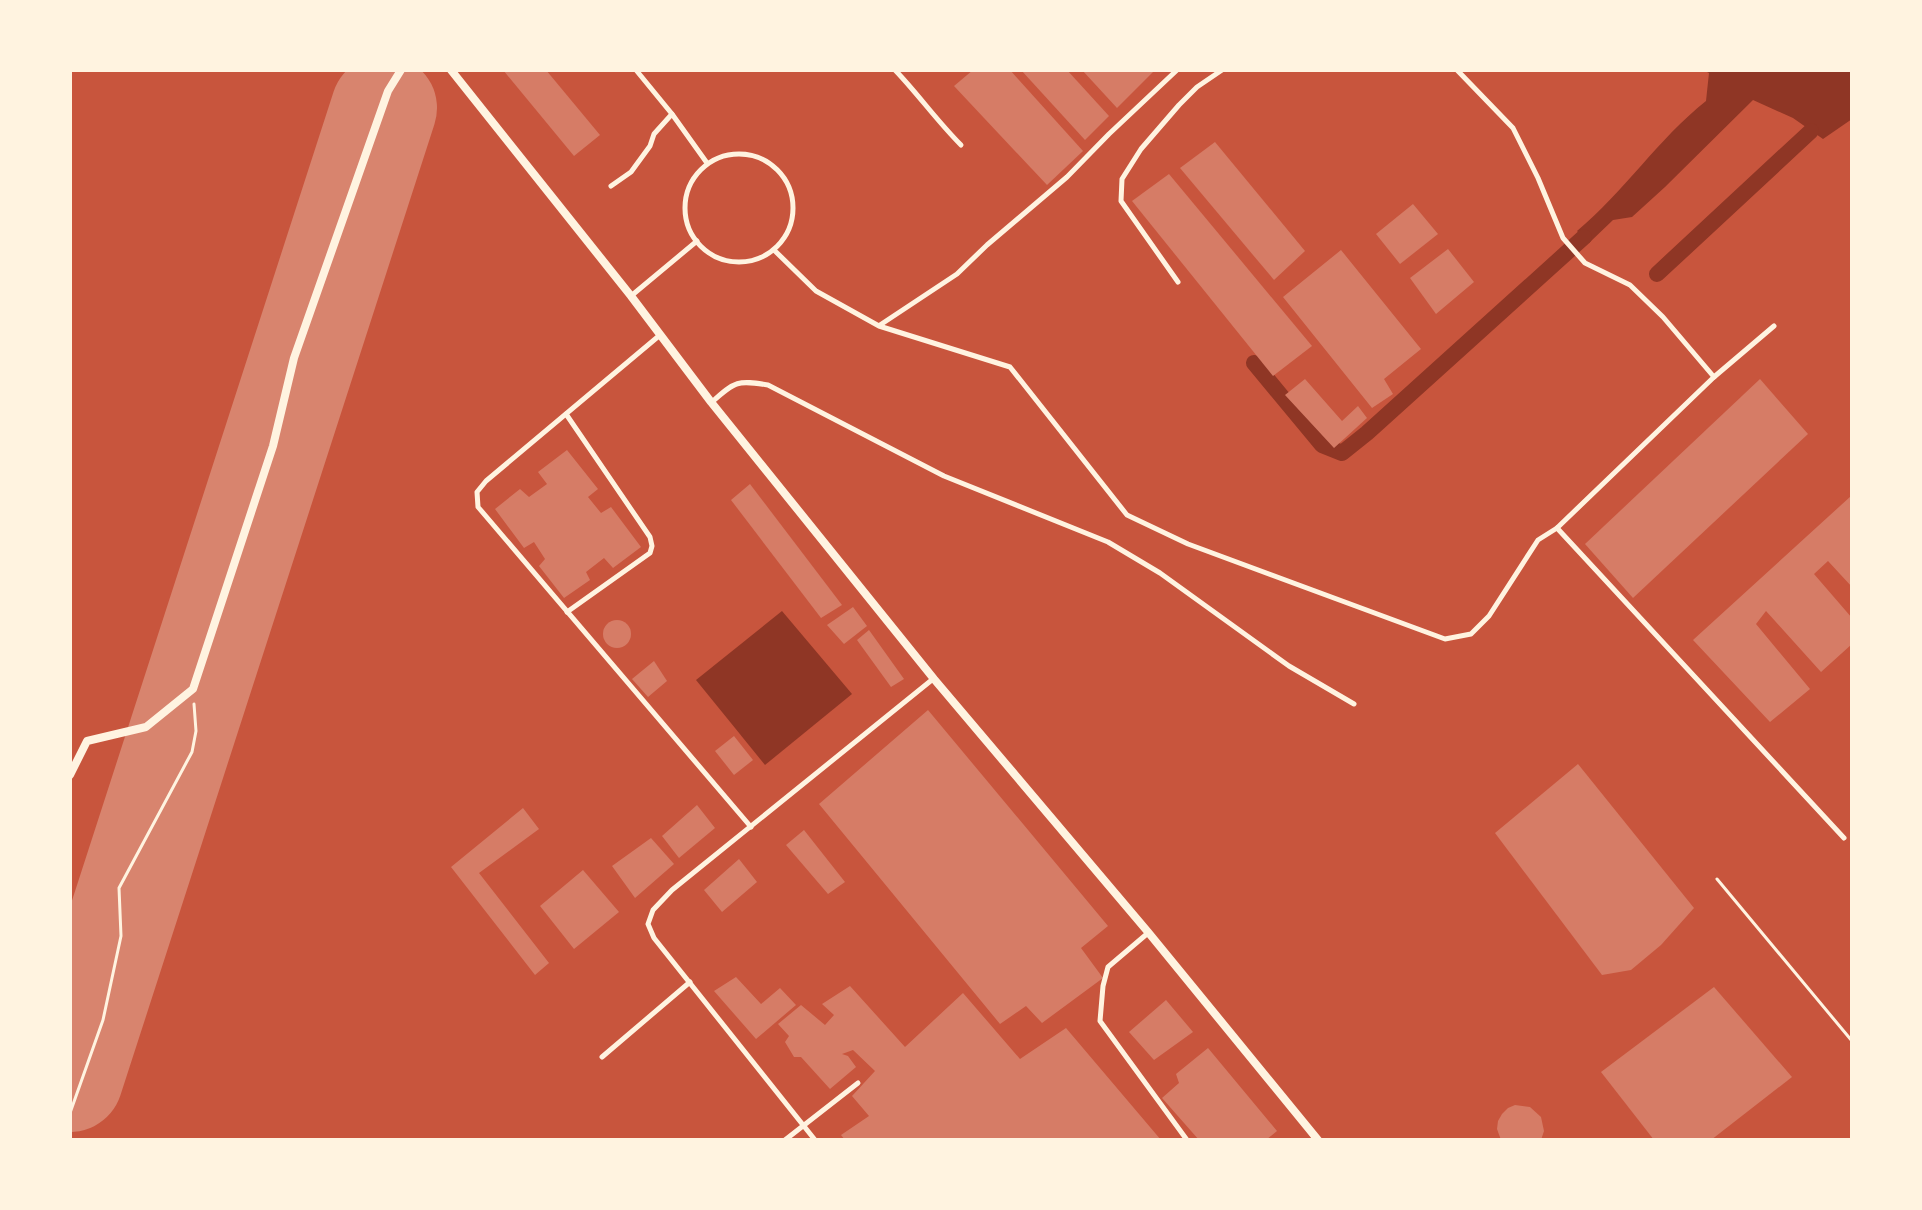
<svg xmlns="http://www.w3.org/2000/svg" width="1922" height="1210" font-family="'Varela Round',sans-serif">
<rect width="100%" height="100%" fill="#c8553d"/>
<g fill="#8f3625">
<path d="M1703 70H1852V119L1823 139 1793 118 1753 100 1665 187 1632 217 1613 220 1589 243 1577 231C1624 192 1658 139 1706 101L1709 73Z"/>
<path d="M782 611 852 694 765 765 696 680Z"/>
</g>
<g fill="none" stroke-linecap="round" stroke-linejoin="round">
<g stroke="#8f3625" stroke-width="16">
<path d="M1657 274 1811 131"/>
<path d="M1254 363 1322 445 1342 453 1367 433 1584 237"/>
</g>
<path stroke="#d8846e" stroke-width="106" d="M70 1079 384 108"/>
</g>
<g fill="#d67c66">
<path d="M503 70H546L600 135 574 156Z"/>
<path d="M973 70H1010L1083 151 1047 185 954 86Z"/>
<path d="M1021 70H1067L1109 116 1085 140Z"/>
<path d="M1082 70H1155L1117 108Z"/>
<path d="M1215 142 1305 251 1274 280 1180 168Z"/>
<path d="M1169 174 1312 346 1273 376 1132 201Z"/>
<path d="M1413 204 1438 234 1400 264 1376 234Z"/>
<path d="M1448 249 1474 282 1436 314 1410 278Z"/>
<path d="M1341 250 1421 349 1384 379 1393 394 1372 408 1283 297Z"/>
<path d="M1305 379 1342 421 1358 406 1367 418 1334 448 1285 395Z"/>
<path d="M1760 379 1808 434 1633 598 1585 544Z"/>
<path d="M567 450 598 489 588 497 601 513 611 507 641 547 613 568 604 558 586 572 590 580 564 598 539 566 545 559 534 542 524 548 495 509 520 489 529 497 547 484 538 472Z"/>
<path d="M750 484 842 605 821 618 731 500Z"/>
<path d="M1851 496 1852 587 1828 561 1814 574 1852 618V644L1821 672 1766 611 1756 624 1810 689 1770 722 1693 640Z"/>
<path d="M853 607 867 626 844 644 827 625Z"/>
<circle cx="617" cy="634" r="14"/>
<path d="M869 630 904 679 891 687 857 640Z"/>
<path d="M654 661 667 681 648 697 632 679Z"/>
<path d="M928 710 1108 926 1081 948 1103 978 1042 1023 1026 1006 1000 1024 819 804Z"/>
<path d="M734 736 753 760 734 775 715 751Z"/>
<path d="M1578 764 1694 908 1661 945 1631 970 1602 975 1495 833Z"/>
<path d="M697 805 715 828 679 858 662 836Z"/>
<path d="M523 808 539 829 479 873 549 963 535 975 451 867Z"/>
<path d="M804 830 845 882 828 894 786 845Z"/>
<path d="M651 838 674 864 635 898 612 866Z"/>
<path d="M739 859 757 882 722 912 704 890Z"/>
<path d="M583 870 619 912 574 949 540 906Z"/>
<path d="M736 977 761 1004 780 988 796 1005 756 1039 714 991Z"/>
<path d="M850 986 905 1047 963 993 1020 1059 1066 1028 1161 1140H845L841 1135 869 1116 852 1096 875 1071 853 1050 842 1054 848 1056 856 1067 830 1089 801 1057H794L785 1042 789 1036 778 1024 801 1005 825 1025 834 1015 822 1004Z"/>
<path d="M1714 987 1792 1077 1711 1140H1654L1601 1072Z"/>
<path d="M1166 1000 1193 1032 1154 1060 1129 1032Z"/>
<path d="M1208 1048 1277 1131 1266 1140H1199L1162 1098 1179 1083 1176 1074Z"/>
<path d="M1515 1105 1530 1107 1541 1117 1544 1131 1541 1140H1501L1497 1129 1498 1121 1502 1114 1508 1108Z"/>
</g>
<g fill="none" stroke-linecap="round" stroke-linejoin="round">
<g stroke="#fff3e0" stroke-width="3">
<path d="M1717 879 1852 1041"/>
<path d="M70 1113 103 1020 121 936 119 888 192 752 196 731 194 704"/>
</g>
<g stroke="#fff3e0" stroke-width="5">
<path d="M636 70 672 114 707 163"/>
<path d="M895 70C918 94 937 121 961 145"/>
<path d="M1457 70 1513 128 1538 178 1563 238 1585 263 1630 285 1663 317 1714 377"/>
<circle cx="739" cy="208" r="54"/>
<path d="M611 186 631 172 650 146 654 134 672 114"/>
<path d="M774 250 816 291 879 326 1010 367 1127 515 1188 544 1445 639 1471 634 1489 616 1538 540 1557 528 1714 377 1774 326"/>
<path d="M1178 282 1121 201 1122 179 1141 149 1179 105 1197 87 1222 70"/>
<path d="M631 296 697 241"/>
<path d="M880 325 957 274 987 245 1067 177 1109 134 1177 70"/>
<path d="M660 335 486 481 477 492 478 507 751 827"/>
<path d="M712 402C735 381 738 380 768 385L944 476 1108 542 1160 573 1289 666 1354 704"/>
<path d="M566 414 650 537 652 546 650 553 567 612"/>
<path d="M1557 528 1844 838"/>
<path d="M1148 933 1108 967 1103 986 1100 1021 1187 1140"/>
<path d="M602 1057 690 982"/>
<path d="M785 1140 858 1083"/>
<path d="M815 1140 654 938 648 924 653 910 672 890 933 679"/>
</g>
<g stroke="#fff3e0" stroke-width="8">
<path d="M451 70 631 296 711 402 934 679 1148 932 1318 1140"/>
<path d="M70 775 87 741 146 727 193 689 273 446 294 358 388 91 401 70"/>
</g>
</g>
<rect width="1922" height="1210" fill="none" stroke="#fff3e0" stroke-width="144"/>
</svg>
